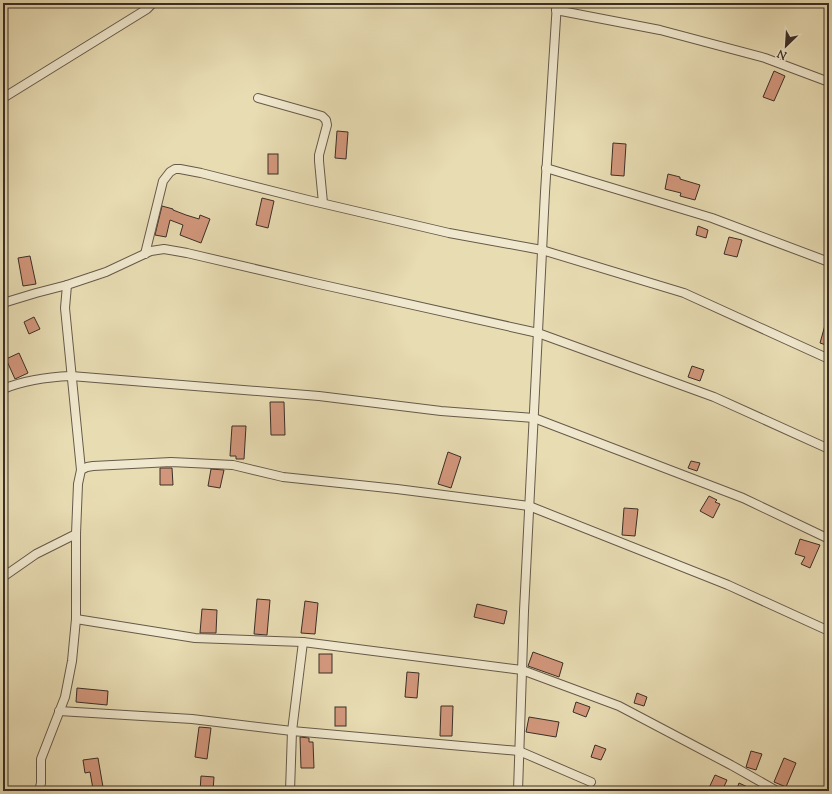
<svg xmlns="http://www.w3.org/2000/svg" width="832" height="794" font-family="'Sorts Mill Goudy',serif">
<rect width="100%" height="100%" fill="#e8dcb3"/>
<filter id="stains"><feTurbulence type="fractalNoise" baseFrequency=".005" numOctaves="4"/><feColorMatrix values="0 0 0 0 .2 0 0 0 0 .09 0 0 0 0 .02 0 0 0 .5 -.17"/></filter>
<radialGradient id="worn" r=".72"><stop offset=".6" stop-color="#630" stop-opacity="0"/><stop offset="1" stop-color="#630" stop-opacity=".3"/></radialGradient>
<g fill="#d2977c" stroke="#3b2e26">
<path d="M774 71 785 76 774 101 763 97Z"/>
<path d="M337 131 348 132 346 159 335 158Z"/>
<path d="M613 143 626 144 624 176 611 175Z"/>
<rect x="268" y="154" width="10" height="20"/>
<path d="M668 174 680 177V179L700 185 695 200 680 196 681 193 665 189Z"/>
<path d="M262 198 274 201 268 228 256 225Z"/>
<path d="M162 206 173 209V210L186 215 199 219 200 215 210 219 201 243 180 235 183 225 170 220 166 237 155 235Z"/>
<path d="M698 226 708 230 706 238 696 235Z"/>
<path d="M729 237 742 240 737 257 724 254Z"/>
<path d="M30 256 36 284 23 286 18 258Z"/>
<path d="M34 317 40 329 29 334 24 322Z"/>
<path d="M827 318H829V346L820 343Z"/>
<path d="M19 353 28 373 15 379 6 359Z"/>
<path d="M692 366 704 370 700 381 688 377Z"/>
<path d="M270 402H284L285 435H271Z"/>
<path d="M232 426H246L244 459H236V456H230Z"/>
<path d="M448 452 461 457 451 488 438 484Z"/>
<path d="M691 461 700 463 697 471 688 468Z"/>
<path d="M160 468H172L173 485H160Z"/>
<path d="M211 469 224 470 220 488 208 486Z"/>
<path d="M709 496 717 500 715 502 720 504 713 518 700 511Z"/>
<path d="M624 508 638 509 635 536 622 535Z"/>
<path d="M800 539 820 545 810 568 801 564 805 557 795 554Z"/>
<path d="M257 599 270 600 267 635 254 634Z"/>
<path d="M305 601 318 603 315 634 301 633Z"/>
<path d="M477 604 507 611 504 624 474 617Z"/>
<path d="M202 609 217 610 216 633H200Z"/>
<path d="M533 652 563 663 559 677 528 666Z"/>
<rect x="319" y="654" width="13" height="19"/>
<path d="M407 672 419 673 417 698 405 697Z"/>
<path d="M77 688 108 691 107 705 76 702Z"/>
<path d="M637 693 647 697 644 706 634 703Z"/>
<path d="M576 702 590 707 586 717 573 712Z"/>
<path d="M441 706H453L452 736H440Z"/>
<rect x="335" y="707" width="11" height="19"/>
<path d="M529 717 559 722 556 737 526 732Z"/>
<path d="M199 727 211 728 207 759 195 757Z"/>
<path d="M300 737 309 738V742H313L314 768H301Z"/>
<path d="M595 745 606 749 601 760 591 757Z"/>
<path d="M751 751 762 754 756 770 746 767Z"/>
<path d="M98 758 103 787 93 789 90 772 85 773 83 760Z"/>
<path d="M784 758 796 763 786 787 774 782Z"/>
<path d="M715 775 727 780 722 791H715L709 788Z"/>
<path d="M201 776 214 777 213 791H200Z"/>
<path d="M739 783 756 791H736Z"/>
</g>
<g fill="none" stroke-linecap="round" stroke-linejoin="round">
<defs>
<g id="minor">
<path d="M556 10 660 30 765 58 829 82"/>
<path d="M3 98 147 9 153 3"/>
<path d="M258 98 322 116 326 120 327 125 319 155V161L323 203"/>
<path d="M546 168 712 218 829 262"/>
<path d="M145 254 163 181 170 172 175 169H180L201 173 308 200 449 233 542 250 684 293 829 359"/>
<path d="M3 303 36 293 67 285"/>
<path d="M3 389C25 380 48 377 71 376L319 396 441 411 534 418 743 498 829 539"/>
<path d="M81 470 65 308 67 285 106 272 151 251 164 249 187 253 319 284 538 333 714 397 829 449"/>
<path d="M3 577 36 554 76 534"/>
<path d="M76 619 195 638 303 642 522 670 619 706 731 765 777 791"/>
<path d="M59 711 192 719 292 731 519 751 591 782"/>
<path d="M39 791 41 783V759L65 697 72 661 76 619V534L78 484 81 470 87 467 93 466 171 462 233 465 283 477 397 489 529 506 728 585 829 631"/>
<path d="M290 791 292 731 303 642"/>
<path d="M518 791 524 611 545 192 557 3"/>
</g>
</defs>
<use href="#minor" stroke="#665a49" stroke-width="10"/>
<use href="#minor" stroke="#f0e8ce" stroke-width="8"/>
</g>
<rect width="832" height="794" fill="none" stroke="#e8dcb3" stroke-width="16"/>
<rect x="4" y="4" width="824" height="786" fill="none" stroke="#3b2e26" stroke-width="2"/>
<rect x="8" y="8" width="816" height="778" fill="none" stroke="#3b2e26"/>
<g transform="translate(786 46) rotate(205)" stroke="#f0e8ce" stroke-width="3" paint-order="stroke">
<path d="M0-3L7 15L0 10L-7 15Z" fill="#3b2e26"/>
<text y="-6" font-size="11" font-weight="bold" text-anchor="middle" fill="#3b2e26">N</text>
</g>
<rect width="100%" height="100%" filter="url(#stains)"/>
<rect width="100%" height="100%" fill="url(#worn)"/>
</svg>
